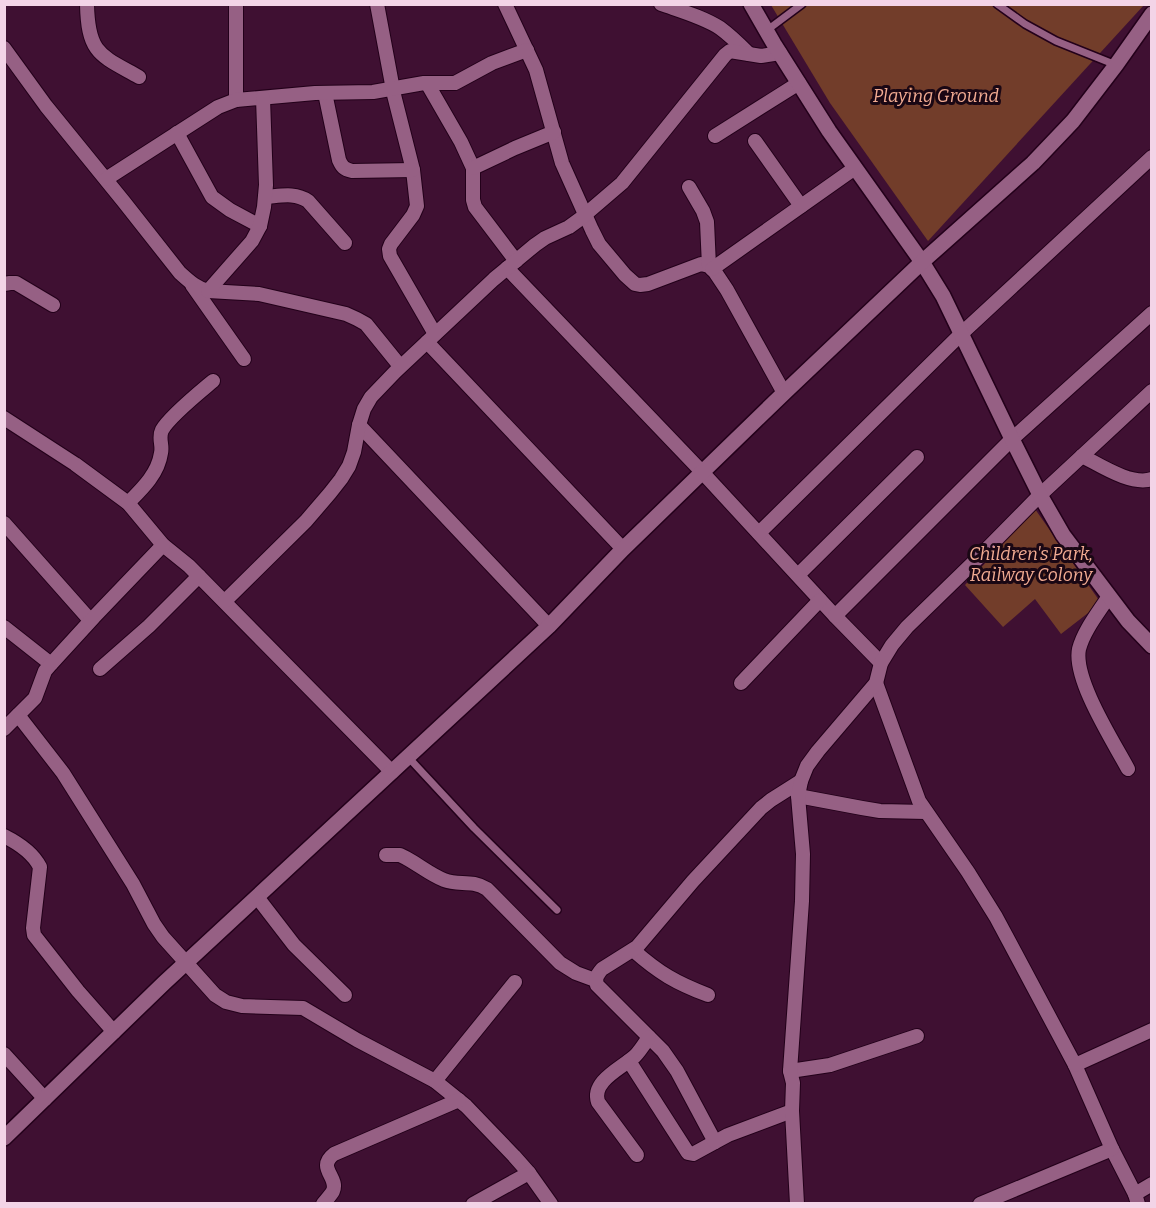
<svg xmlns="http://www.w3.org/2000/svg" width="1156" height="1208" font-family="Bitter,serif">
<rect width="100%" height="100%" fill="#3f1032"/>
<g fill="#723d2a">
<path d="M771 5H1144L928 241 830 103Z"/>
<path d="M1035 509 1101 603 1061 634 1035 599 1003 627 965 585Z"/>
</g>
<g fill="none" stroke-linecap="round" stroke-linejoin="round">
<defs>
<g id="service">
<path d="M997 4 1025 24 1056 41 1116 65"/>
<path d="M766 31 802 4"/>
<path d="M408 757 474 828 557 910"/>
</g>
<g id="minor">
<path d="M87 4C88 54 100 55 139 77"/>
<path d="M377 4 394 95 413 170 417 206 413 215 391 244 389 249 390 256 435 334"/>
<path d="M505 4 536 70 562 163 592 230 599 244 625 275 635 284 640 285 648 284 701 264 709 266 715 272 727 290 784 393"/>
<path d="M661 4C681 11 703 17 720 28 731 36 740 45 749 54"/>
<path d="M4 48 46 106 124 202 180 273C189 281 196 288 208 291L259 294 346 314 357 319 366 324 400 366"/>
<path d="M427 83 461 142 473 168V200L475 207 516 261"/>
<path d="M325 93 339 160C342 167 344 169 352 171L413 170"/>
<path d="M236 100V6"/>
<path d="M177 133 212 197 230 210 260 226"/>
<path d="M715 136 799 83"/>
<path d="M755 141 801 206"/>
<path d="M473 168 515 148 554 132"/>
<path d="M106 179 218 107 236 100 315 93 373 92 424 83H455L492 63 527 50"/>
<path d="M689 187 703 211 707 222 709 266"/>
<path d="M265 197C280 196 295 192 308 201L345 243"/>
<path d="M507 268 703 473 835 616 881 663"/>
<path d="M712 269 855 168"/>
<path d="M4 284 10 283H16L53 305"/>
<path d="M192 285 244 359"/>
<path d="M208 291 252 241 260 226 264 207 266 185 263 98"/>
<path d="M427 342 623 549"/>
<path d="M4 418 75 464 128 503 163 545 189 566 392 772"/>
<path d="M359 425 549 626"/>
<path d="M1082 456C1100 465 1131 486 1152 479"/>
<path d="M128 503C142 489 158 474 161 453 163 445 158 438 162 430 170 416 200 392 213 381"/>
<path d="M4 523 90 620"/>
<path d="M759 533 961 334 1152 157"/>
<path d="M798 575 917 457"/>
<path d="M1109 596C1099 612 1084 630 1079 649 1073 679 1113 741 1128 769"/>
<path d="M225 601 306 521 330 493 341 479 349 466 354 452 359 425 364 409 371 397 395 372 494 279 535 245 545 238 569 227 580 219 622 183 725 55 730 51 761 56 780 53"/>
<path d="M835 616 1012 439 1152 313"/>
<path d="M4 627 51 664"/>
<path d="M100 669 149 626 199 576"/>
<path d="M741 683 820 600"/>
<path d="M876 683 919 801 968 872 996 917 1075 1065 1112 1149 1135 1194"/>
<path d="M18 715 63 773 133 884 154 924 163 937 215 995 226 1002 242 1006 303 1008 357 1040 435 1081 466 1106 514 1156 529 1173 551 1204"/>
<path d="M4 729 35 698 45 671 51 664 94 617 163 545"/>
<path d="M798 796 862 808 880 811 926 812"/>
<path d="M4 836C18 843 33 853 40 867L33 928 34 935 78 991 114 1032"/>
<path d="M386 855H400L406 858C419 865 431 875 444 880 459 886 471 879 487 889L560 963 576 973 595 980"/>
<path d="M257 897 294 945 345 995"/>
<path d="M633 950C659 973 676 983 708 995"/>
<path d="M4 1054 45 1099"/>
<path d="M629 1061 688 1153 693 1154 715 1142"/>
<path d="M1075 1065 1152 1030"/>
<path d="M790 1071 830 1065 917 1036"/>
<path d="M435 1081 515 982"/>
<path d="M792 1111 728 1135 715 1142 677 1071 663 1051 597 985C595 978 597 975 602 969L637 947 693 881 761 808 771 800 801 781"/>
<path d="M637 1155 598 1102C591 1081 622 1068 635 1056 640 1051 645 1043 649 1037"/>
<path d="M323 1204C326 1200 331 1195 333 1191 339 1177 316 1168 334 1154L459 1100"/>
<path d="M473 1204 529 1173"/>
<path d="M797 1204 792 1111 793 1083 790 1071 802 901 803 854 798 796 801 781 807 766 818 751 876 683 881 663 892 645 907 627 978 558 1040 495 1152 391"/>
<path d="M980 1204 1112 1149"/>
<path d="M1138 1204 1135 1194 1152 1184"/>
</g>
<g id="tertiary">
<path d="M751 4 774 44 829 131 922 262 943 296 1012 439 1040 495 1063 535 1128 621 1152 646"/>
<path d="M4 1138 164 983 549 626 623 549 784 393 922 262 1033 163 1073 121 1116 65 1152 14"/>
</g>
</defs>
<use href="#service" stroke="#23001a" stroke-width="10"/>
<use href="#minor" stroke="#23001a" stroke-width="16"/>
<use href="#tertiary" stroke="#23001a" stroke-width="18"/>
<use href="#service" stroke="#966084" stroke-width="7"/>
<use href="#minor" stroke="#966084" stroke-width="14"/>
<use href="#tertiary" stroke="#966084" stroke-width="15"/>
</g>
<g text-anchor="middle" stroke-width="6" stroke-linejoin="round" paint-order="stroke">
<g font-size="18" font-style="italic" fill="#f2ab92" stroke="#1a0714">
<text x="936" y="102">Playing Ground</text>
<text x="1031" y="560">Children's Park,<tspan x="1031" dy="21">Railway Colony</tspan></text>
</g>
</g>
<rect width="1156" height="1208" fill="none" stroke="#f3d4e7" stroke-width="12"/>
</svg>
